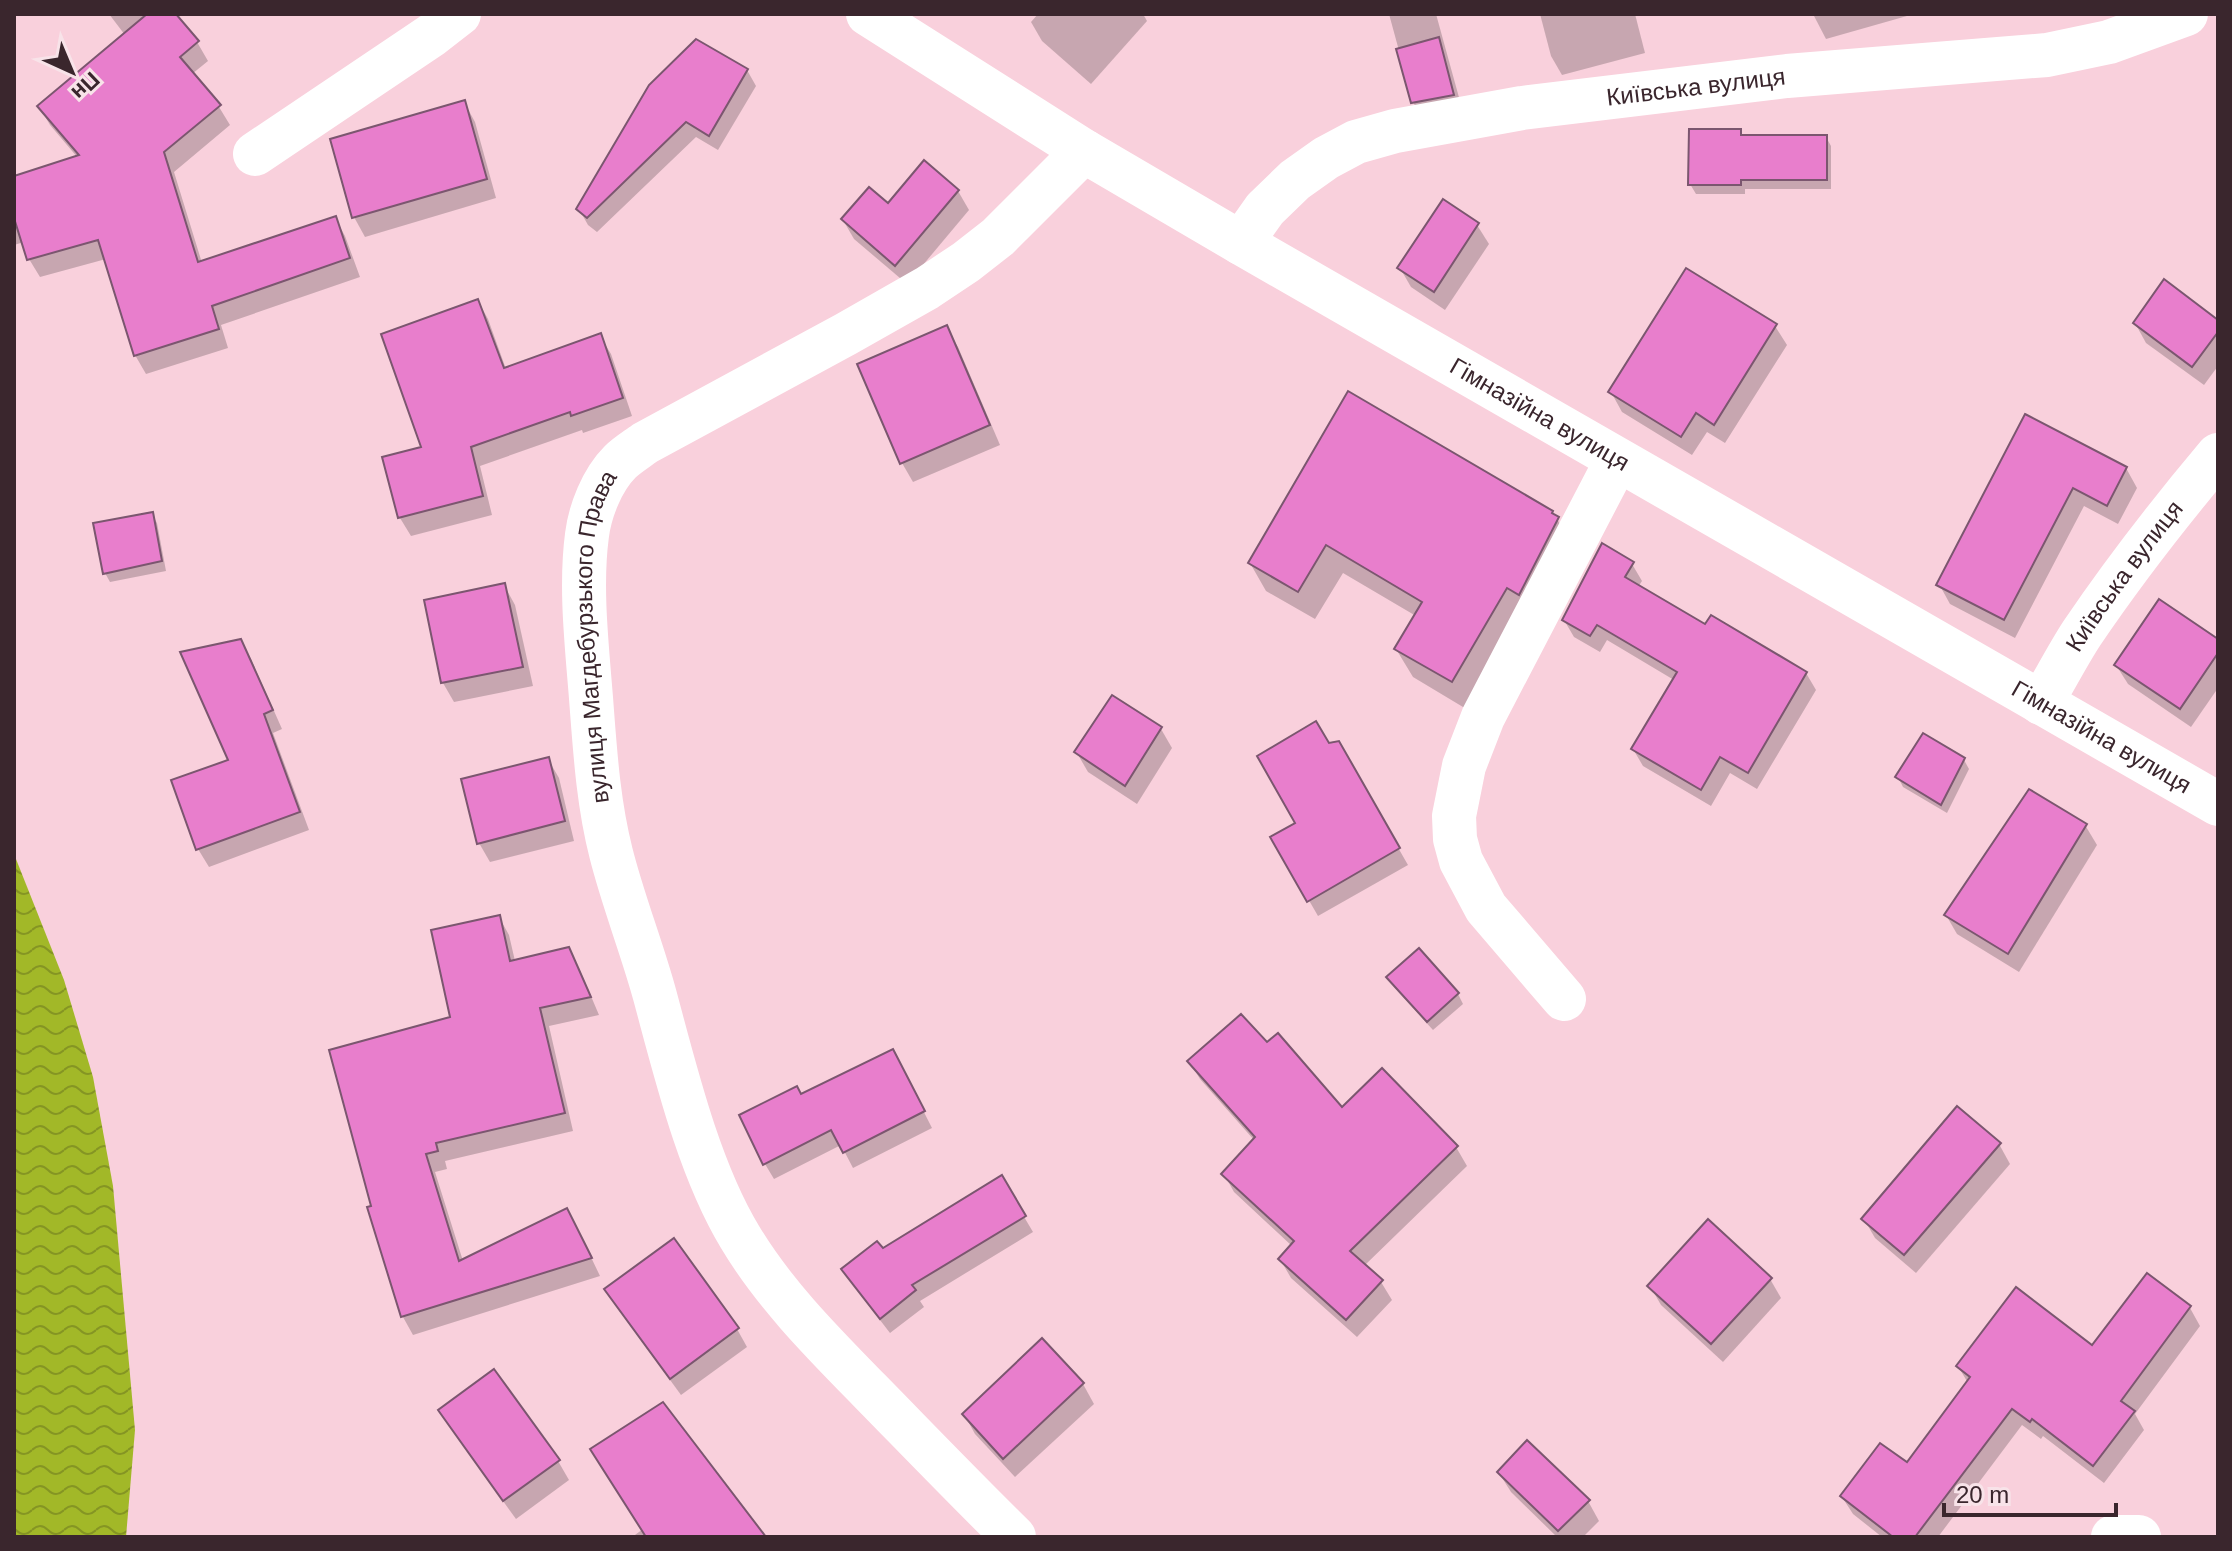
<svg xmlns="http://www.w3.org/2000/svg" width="2232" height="1551" font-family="Arial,sans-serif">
<defs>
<pattern id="water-waves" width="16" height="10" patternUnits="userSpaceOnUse" patternTransform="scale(2)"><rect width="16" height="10" fill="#a2b828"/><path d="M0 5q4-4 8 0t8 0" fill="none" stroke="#859523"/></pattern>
</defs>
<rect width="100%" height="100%" fill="#f9d0dc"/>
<path fill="url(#water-waves)" d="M14 854 64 980 93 1077 113 1186 135 1430 126 1537H14Z"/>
<g fill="#0003">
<path d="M109 14H173L197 42 208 61 192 74 219 107 230 125 174 172 202 263 335 218 345 236 360 277 221 325 228 348 146 374 135 355 106 259 40 277 29 259 24 242 14 245V178L78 158 50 125 39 106 125 35Z"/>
<path d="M1038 14H1143L1147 21 1091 84 1042 41 1031 22Z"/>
<path d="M1389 14H1436L1463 112 1423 119 1413 102Z"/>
<path d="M1540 14H1635L1645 53 1562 75 1551 56Z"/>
<path d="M1813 14H1914L1826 39Z"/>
<path d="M747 70 756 86 718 150 696 137 597 232 588 225 579 209Z"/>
<path d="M464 102 475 122 496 198 365 237 354 217Z"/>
<path d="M1739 131 1743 137H1826L1831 146V189H1745V194H1696L1690 184Z"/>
<path d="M958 191 969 210 907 284 854 239 843 220 888 206Z"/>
<path d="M1477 225 1489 244 1445 310 1411 287 1400 268Z"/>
<path d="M478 301 488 319 506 369 600 336 611 354 632 416 583 433 582 430 480 466 492 515 411 536 400 518 385 458 424 448Z"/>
<path d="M2218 322V366L2204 385 2146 343 2135 323Z"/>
<path d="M1775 326 1787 345 1725 443 1707 432 1692 455 1622 412 1611 392Z"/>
<path d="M946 328 958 347 1000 445 913 482 902 463Z"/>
<path d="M1349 394 1557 519 1574 547 1468 710 1413 677 1396 649 1416 616 1343 573 1315 619 1266 591 1250 563Z"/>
<path d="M2026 416 2126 468 2137 488 2118 524 2084 506 2015 638 1950 604 1939 584Z"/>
<path d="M152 514 157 523 166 571 110 582 105 573Z"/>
<path d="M1632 564 1642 581 1638 587 1706 627 1806 673 1816 690 1757 789 1730 773 1711 806 1643 766 1633 749 1674 680 1607 640 1600 652 1574 637 1564 620Z"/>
<path d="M504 585 515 605 533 686 454 702 443 683 426 602Z"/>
<path d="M240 641 251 659 282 729 273 733 309 830 209 867 198 849 231 761Z"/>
<path d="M2218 641V688L2191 727 2128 684 2116 665Z"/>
<path d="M1161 729 1172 748 1137 804 1088 772 1077 753Z"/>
<path d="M1338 743 1408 865 1318 916 1273 838 1298 824Z"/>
<path d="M548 759 559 778 574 841 490 862 479 843Z"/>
<path d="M1964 760 1969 769 1947 813 1903 787 1898 777Z"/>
<path d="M2085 825 2097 845 2019 972 1957 934 1946 915Z"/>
<path d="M499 917 509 935 515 961 568 950 579 968 599 1015 549 1026 573 1131 445 1161 447 1169 435 1172 463 1261 577 1228 600 1276 413 1335 403 1317 369 1208 373 1207 452 1019Z"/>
<path d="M1419 951 1458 994 1463 1004 1433 1030 1394 987 1389 978Z"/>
<path d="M1266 1045 1342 1109 1456 1147 1467 1166 1364 1266 1381 1282 1392 1300 1357 1337 1291 1278 1280 1259 1292 1246 1234 1192 1224 1174 1254 1140 1200 1079 1189 1061Z"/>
<path d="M901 1067 932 1128 853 1168 841 1145 774 1179 765 1164 801 1097Z"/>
<path d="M1999 1144 2010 1164 1916 1273 1875 1238 1864 1219Z"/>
<path d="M1001 1178 1033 1232 920 1301 924 1307 890 1333 853 1285 844 1270 883 1251Z"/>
<path d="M1770 1279 1781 1298 1723 1362 1661 1305 1650 1286Z"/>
<path d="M607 1289 737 1329 747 1347 681 1395 617 1307Z"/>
<path d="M2190 1308 2200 1326 2135 1414 2144 1430 2104 1483 2043 1436 2041 1439 2022 1425 1938 1537H1882L1853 1514 1842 1497 1908 1465 1968 1383 1958 1366 2093 1347Z"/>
<path d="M1042 1341 1083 1384 1094 1404 1015 1477 975 1434 964 1414Z"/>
<path d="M441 1410 558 1461 569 1480 516 1519 452 1430Z"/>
<path d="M1499 1473 1588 1501 1599 1521 1583 1537H1557L1511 1492Z"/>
<path d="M643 1529 764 1537H636L635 1535Z"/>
</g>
<g fill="#e87ecc" stroke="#7b566f" stroke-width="2">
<path d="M147 14H176L199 41 180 57 221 105 164 152 198 262 336 216 350 258 212 306 219 329 134 356 98 240 27 260 14 218V176L79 155 37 106Z"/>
<path d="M1439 37 1454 95 1411 103 1396 49Z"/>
<path d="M696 39 748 69 709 136 686 122 587 218 576 209 649 85Z"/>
<path d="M465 100 487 179 352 218 330 139Z"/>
<path d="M1689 129H1741V135H1827V180H1741V185H1688Z"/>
<path d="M924 160 959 190 895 266 841 219 869 187 888 203Z"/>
<path d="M1443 199 1479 223 1434 292 1397 268Z"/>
<path d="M1686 268 1777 324 1714 425 1696 413 1681 437 1608 392Z"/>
<path d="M2164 279 2218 320V332L2192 367 2133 323Z"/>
<path d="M478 299 504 368 601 333 623 398 571 416 570 412 471 447 483 496 398 518 382 457 421 447 381 334Z"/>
<path d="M947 325 990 425 900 464 857 364Z"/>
<path d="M1348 391 1553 511 1552 513 1559 517 1519 595 1507 588 1452 682 1394 649 1422 602 1326 545 1298 592 1248 563Z"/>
<path d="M2025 414 2127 467 2107 506 2073 488 2004 620 1936 585Z"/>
<path d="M153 512 162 561 103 574 93 523Z"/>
<path d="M1602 543 1634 562 1625 577 1705 624 1711 615 1807 672 1748 773 1720 757 1701 790 1631 749 1677 672 1597 625 1590 636 1562 620Z"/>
<path d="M505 583 523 667 441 683 424 600Z"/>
<path d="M2159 599 2218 639V653L2180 709 2114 665Z"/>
<path d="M241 639 273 710 264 714 300 812 196 850 171 780 228 760 180 652Z"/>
<path d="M1112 695 1162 727 1125 786 1074 752Z"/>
<path d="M1316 721 1329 743 1339 741 1400 848 1307 902 1270 837 1295 823 1257 756Z"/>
<path d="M1923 733 1965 758 1941 805 1895 777Z"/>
<path d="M549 757 565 821 477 844 461 779Z"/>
<path d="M2029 789 2087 824 2008 954 1944 915Z"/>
<path d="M500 915 510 961 569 947 591 997 540 1008 565 1113 436 1143 438 1151 426 1154 459 1261 567 1208 592 1258 401 1317 367 1207 371 1206 329 1050 450 1017 431 930Z"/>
<path d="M1419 948 1459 993 1427 1022 1386 977Z"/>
<path d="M1241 1014 1267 1042 1278 1033 1342 1107 1382 1068 1458 1146 1350 1251 1383 1280 1346 1320 1278 1259 1294 1241 1221 1174 1255 1137 1187 1061Z"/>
<path d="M893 1049 925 1111 843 1153 831 1130 763 1165 739 1115 797 1086 801 1094Z"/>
<path d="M1957 1106 2001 1143 1904 1255 1861 1219Z"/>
<path d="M1002 1175 1026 1216 912 1285 916 1290 880 1319 841 1269 877 1241 883 1248Z"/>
<path d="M1708 1219 1772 1278 1711 1344 1647 1286Z"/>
<path d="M674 1238 739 1328 670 1379 604 1289Z"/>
<path d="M2147 1273 2191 1306 2121 1401 2135 1411 2093 1466 2032 1419 2030 1422 2012 1409 1915 1537H1893L1840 1496 1880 1443 1907 1462 1970 1377 1956 1366 2016 1287 2092 1345Z"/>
<path d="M1042 1338 1084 1383 1003 1459 962 1414Z"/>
<path d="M494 1369 560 1460 503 1501 438 1410Z"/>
<path d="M663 1402 766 1537H646L590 1449Z"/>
<path d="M1527 1440 1590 1500 1558 1531 1497 1472Z"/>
</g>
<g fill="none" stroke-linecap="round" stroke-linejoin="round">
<g stroke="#fff" stroke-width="44">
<path id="s1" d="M868 14 1084 151 1241 243 2218 804"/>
<path d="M255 154 432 35 459 14"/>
<path id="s2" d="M1241 243 1265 209 1295 180 1326 158 1356 142 1395 131 1522 108 1787 76 2047 55 2109 42 2186 14"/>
<path id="s3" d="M2041 703C2055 680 2067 656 2082 633 2124 571 2170 512 2218 455"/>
<path d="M1564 999 1486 908 1461 861 1455 839 1454 816 1464 766 1483 717 1617 460"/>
<path id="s4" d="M1014 1537C965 1489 917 1439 869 1390 823 1343 774 1294 740 1237 699 1169 676 1074 655 996 642 948 623 901 611 853 598 802 595 750 591 698 587 647 580 587 587 535 590 511 602 480 620 462 627 455 637 449 645 443L846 334 927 288 966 262 998 237 1084 151"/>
<path d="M2113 1537H2139"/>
</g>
</g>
<g text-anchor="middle" stroke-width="6" stroke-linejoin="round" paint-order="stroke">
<g font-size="24" fill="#3a262d" stroke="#f8e3e9">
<text dy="8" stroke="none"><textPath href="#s2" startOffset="500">Київська вулиця</textPath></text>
<text dy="8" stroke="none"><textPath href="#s1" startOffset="782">Гімназійна вулиця</textPath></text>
<text dy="8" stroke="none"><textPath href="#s3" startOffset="152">Київська вулиця</textPath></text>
<text dy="8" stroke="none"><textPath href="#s4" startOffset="1032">вулиця Магдебурзького Права</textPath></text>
<text dy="8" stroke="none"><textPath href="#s1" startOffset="1430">Гімназійна вулиця</textPath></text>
</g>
</g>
<rect width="2232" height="1551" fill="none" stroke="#3a262d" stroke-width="32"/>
<g transform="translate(72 72) rotate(136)" stroke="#f8e3e9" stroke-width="6" paint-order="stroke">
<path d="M0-6L14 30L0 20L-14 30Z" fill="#3a262d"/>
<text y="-12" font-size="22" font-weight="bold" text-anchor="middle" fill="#3a262d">Пн</text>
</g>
<path d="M1944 1503v12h172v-12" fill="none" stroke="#3a262d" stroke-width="4"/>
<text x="1956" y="1503" font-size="24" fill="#3a262d" stroke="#f8e3e9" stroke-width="6" paint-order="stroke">20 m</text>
</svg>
